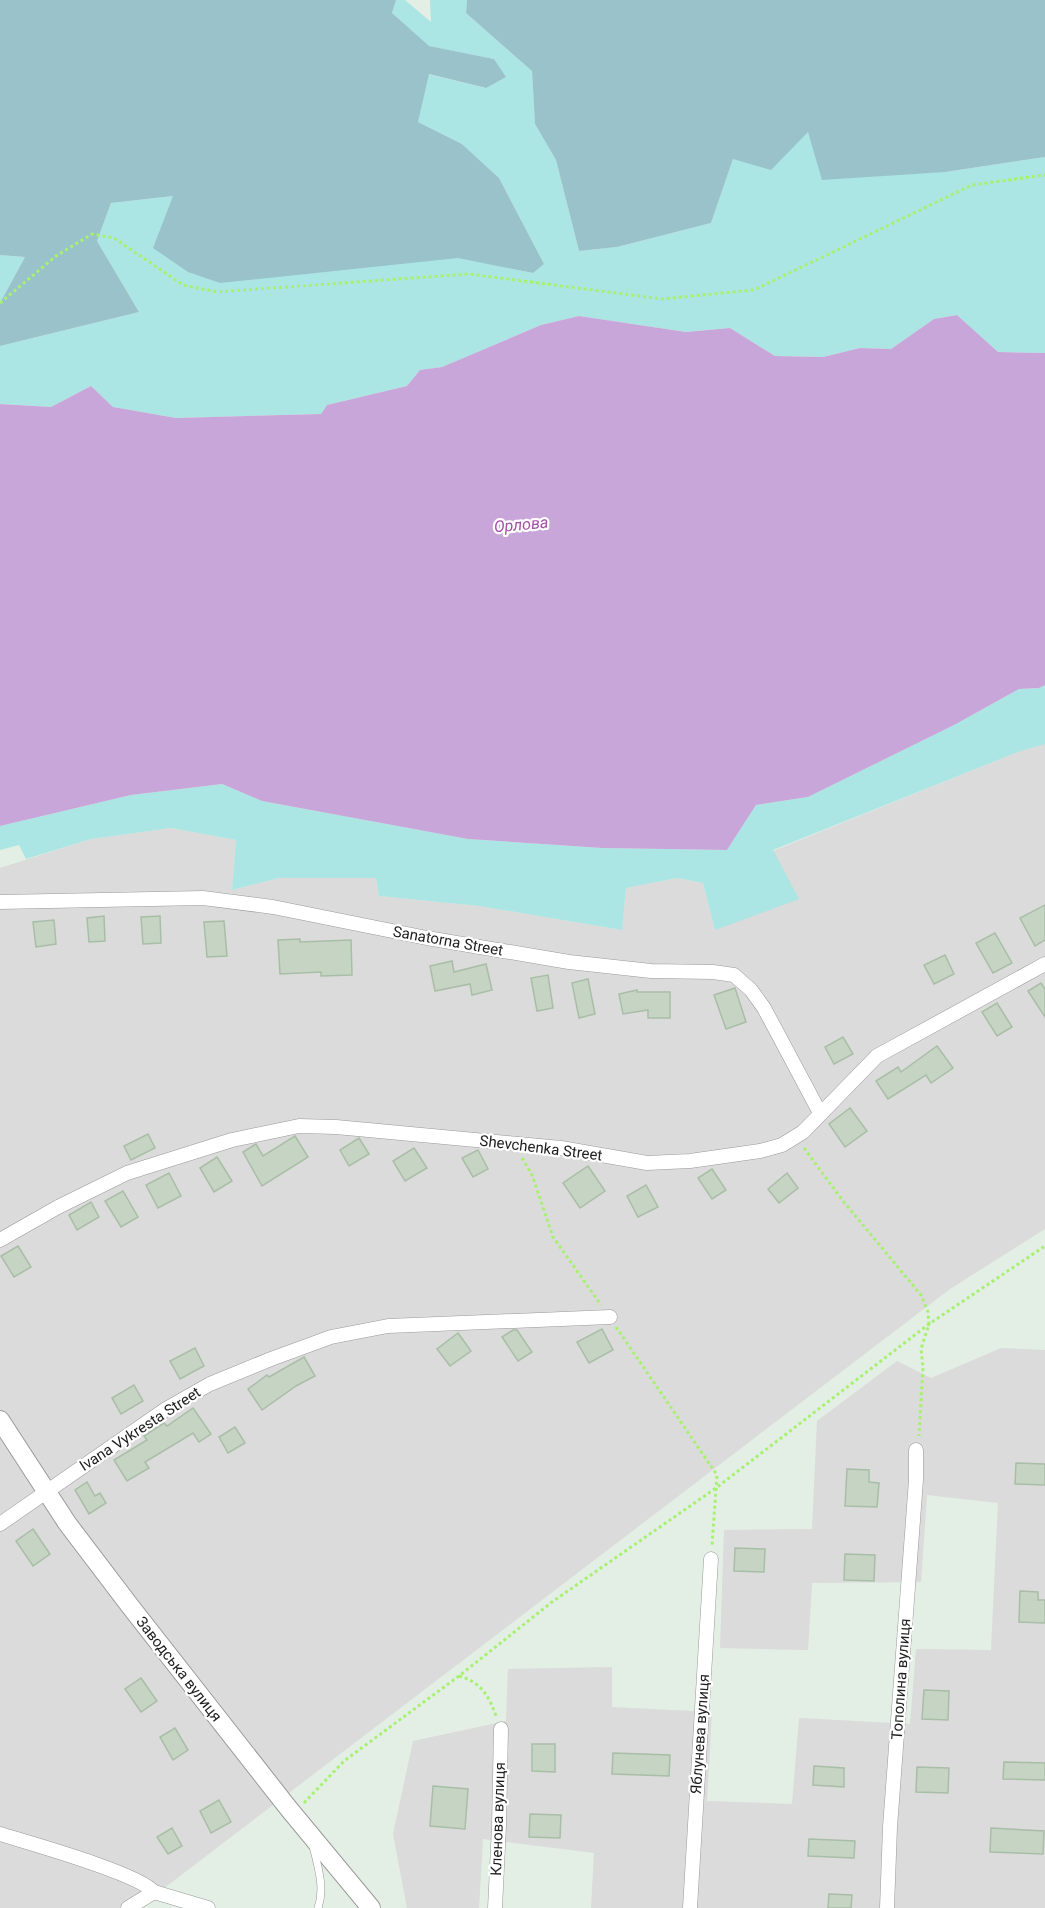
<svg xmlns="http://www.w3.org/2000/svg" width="1045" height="1908" font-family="Roboto,sans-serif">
<rect width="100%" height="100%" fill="#e3eee5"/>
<g fill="#dadbda">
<path d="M1045 744V1229L950 1289 138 1908H0V868L91 839 171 828 236 840 232 890 279 878H376L379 896 479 906 622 930 626 888 677 878 703 883 715 930 773 851 1018 752Z"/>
<path d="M1001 1348 1045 1350V1908H591L594 1853 483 1839 479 1908H407L393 1834 413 1741 506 1721 508 1669 612 1667V1707L712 1712 707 1801 792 1804 799 1718 910 1724 916 1649 991 1650 998 1503 927 1495 921 1582 812 1583 808 1650 720 1648 724 1530 812 1529 817 1421 897 1361 931 1378Z"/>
</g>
<g fill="#abe5e4">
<path d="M396 0H405L431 22 430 0H467L466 13 532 71 535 124 556 160 579 251 617 247 711 223 733 159 809 132 945 172 1045 157V353L998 352 957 315 934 319 891 349 860 348 823 357 775 356 730 328 686 332 579 316 541 325 442 367 420 370 407 386 327 405 321 414 176 418 113 407 91 386 51 407 0 404V346L139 312 97 241 111 203 173 196 532 273 544 264 499 178 462 144 418 122 428 74 485 88 505 76 494 59 428 46 392 13Z"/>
<path d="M0 255 25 257 0 303Z"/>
<path d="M1045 685V744L1018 752 773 850 799 899 715 930 703 883 677 878 626 888 622 930 479 906 379 896 376 878H279L232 890 236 840 171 828 91 839 26 859 19 845 0 850V826L131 795 222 784 262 801 468 839 602 848 727 850 756 805 808 797 956 724 1019 689 1039 688Z"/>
</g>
<g fill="#9ac2cb">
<path d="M0 0H396L392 13 429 46 494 59 506 77 486 88 429 74 418 122 462 144 499 178 544 264 533 273 458 258 220 283 188 272 153 248 173 196 111 203 97 241 139 312 0 346V303L25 257 0 255Z"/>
<path d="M467 0H1045V157L945 172 822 180 808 132 771 170 733 159 711 223 617 247 579 251 556 160 535 124 532 71 466 13Z"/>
</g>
<path fill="#c9a6d9" d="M957 315 998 352 1045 353V685L1039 688 1019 689 956 724 808 797 756 805 727 850 602 848 468 839 262 801 222 784 131 795 0 826V404L51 407 91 386 113 407 176 418 321 414 327 405 407 386 420 370 442 367 541 325 579 316 686 332 730 328 775 356 823 357 860 348 891 349 934 319Z"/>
<g fill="#c6d4c4" stroke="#a9bea6" stroke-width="1.5">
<path d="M1045 905V940L1035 946 1020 918Z"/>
<path d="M104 916 105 941 89 942 87 918Z"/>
<path d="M160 916 161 943 143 944 141 917Z"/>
<path d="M54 920 56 944 36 947 33 922Z"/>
<path d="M224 921 227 956 207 957 204 922Z"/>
<path d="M995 933 1012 963 993 973 976 943Z"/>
<path d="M300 939V942L351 940 352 975 321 976V972L280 974 278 940Z"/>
<path d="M945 955 954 974 934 984 924 965Z"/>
<path d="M452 961 454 972 486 964 492 990 472 995 470 984 435 991 430 966Z"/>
<path d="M548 975 553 1008 537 1011 531 978Z"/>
<path d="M588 979 595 1014 579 1018 572 983Z"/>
<path d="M1041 983 1045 989V1017L1028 991Z"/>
<path d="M735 988 746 1022 726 1029 714 995Z"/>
<path d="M637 990V992H670V1018H648V1010L623 1014 619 994Z"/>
<path d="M997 1003 1012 1027 997 1036 982 1012Z"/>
<path d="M843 1037 853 1054 834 1064 825 1047Z"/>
<path d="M937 1046 953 1068 931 1083 926 1075 888 1099 876 1081 898 1067 901 1072Z"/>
<path d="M850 1108 867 1131 845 1147 829 1124Z"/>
<path d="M148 1134 155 1148 131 1160 124 1146Z"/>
<path d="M295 1136 308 1157 262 1186 243 1152 256 1144 263 1156Z"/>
<path d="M359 1138 369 1154 349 1166 340 1150Z"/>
<path d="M414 1148 427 1168 405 1181 393 1161Z"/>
<path d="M478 1150 488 1169 473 1177 462 1158Z"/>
<path d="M217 1157 232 1181 214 1192 200 1168Z"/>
<path d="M588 1166 605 1191 580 1208 563 1183Z"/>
<path d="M712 1169 726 1190 712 1199 698 1178Z"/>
<path d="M169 1173 181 1196 158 1208 146 1185Z"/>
<path d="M787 1173 798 1188 779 1203 768 1189Z"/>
<path d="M646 1185 658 1207 638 1217 627 1196Z"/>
<path d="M123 1191 138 1217 121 1227 105 1201Z"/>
<path d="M91 1202 99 1217 77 1230 69 1215Z"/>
<path d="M18 1246 31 1267 14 1277 1 1256Z"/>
<path d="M602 1329 613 1350 589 1363 577 1342Z"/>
<path d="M513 1330H517L532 1352 518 1361 502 1337Z"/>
<path d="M458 1333 471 1351 450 1366 437 1349Z"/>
<path d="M195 1348 204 1366 180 1379 170 1361Z"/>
<path d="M304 1357 315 1376 296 1386 262 1410 248 1389 267 1375 269 1377Z"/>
<path d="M134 1385 143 1401 121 1414 112 1398Z"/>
<path d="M193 1408 211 1434 199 1442 193 1433 145 1462 149 1468 127 1481 114 1460 147 1440 144 1436 164 1423 167 1426Z"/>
<path d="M235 1427 245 1443 228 1453 219 1437Z"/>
<path d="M1016 1463 1045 1464V1485L1015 1484Z"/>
<path d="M847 1469 869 1470V1482L879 1483 877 1507 845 1506Z"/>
<path d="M87 1482 95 1496 100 1493 106 1503 89 1514 75 1490Z"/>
<path d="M33 1529 50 1554 33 1566 16 1541Z"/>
<path d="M735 1548 765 1549 764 1572 734 1571Z"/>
<path d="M845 1554 875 1555 874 1581 844 1580Z"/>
<path d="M1020 1591 1038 1592V1600H1045V1623L1019 1622Z"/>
<path d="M141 1678 157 1701 141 1712 125 1689Z"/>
<path d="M924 1690 949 1691 948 1720 922 1719Z"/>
<path d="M175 1728 188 1750 173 1760 160 1737Z"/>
<path d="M532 1744H555V1772L532 1771Z"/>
<path d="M613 1753 670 1755 669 1776 612 1774Z"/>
<path d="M1004 1762 1045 1763V1780L1003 1779Z"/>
<path d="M814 1766 844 1768V1787L813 1785Z"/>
<path d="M917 1767 949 1768 948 1793 916 1792Z"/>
<path d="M433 1786 468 1789 465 1829 430 1826Z"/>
<path d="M219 1800 231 1822 211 1833 200 1811Z"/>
<path d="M530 1814 561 1815 560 1838 529 1837Z"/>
<path d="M172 1828 182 1846 168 1854 157 1837Z"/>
<path d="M991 1828 1044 1831 1043 1854 990 1852Z"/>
<path d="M809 1839 855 1841 854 1858 808 1856Z"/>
<path d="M829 1894 852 1895 851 1908H828Z"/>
</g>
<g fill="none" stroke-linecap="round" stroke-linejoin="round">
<defs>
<path id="service" d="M313 1846C318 1867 325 1888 318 1908"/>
<g id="minor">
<path d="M0 902 203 898 273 907 427 938 569 962 651 971 713 972 734 975 751 990 764 1008 820 1113"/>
<path d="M0 1240 58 1207 127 1173 232 1140 299 1126 336 1127 561 1148 647 1163 690 1161 760 1151 782 1145 803 1132 877 1056 1045 964"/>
<path d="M0 1524 166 1409 210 1384 271 1359 331 1337 388 1326 610 1317"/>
<path d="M0 1834C29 1843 138 1873 154 1892L208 1908"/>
<path d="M128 1908 154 1892"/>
<path d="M495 1908 499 1826 501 1729"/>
<path d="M690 1908 711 1559"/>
<path d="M887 1908 890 1827 916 1480V1450"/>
</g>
<path id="tertiary" d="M0 1420 67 1523 130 1606 289 1809 371 1908"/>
</defs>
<use href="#service" stroke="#9a9a9a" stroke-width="8"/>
<use href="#minor" stroke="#9a9a9a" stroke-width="15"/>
<use href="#tertiary" stroke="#9a9a9a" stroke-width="20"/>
<g stroke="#a8f170" stroke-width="3" stroke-dasharray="3 3" stroke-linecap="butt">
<path d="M0 303 56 256 92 234 114 238 183 285 217 292 469 274 662 299 754 290 972 185 1045 175"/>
<path d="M804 1148 843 1201 921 1295 928 1312 929 1324 921 1349 923 1367 919 1436"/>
<path d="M522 1158 532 1175 553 1237 601 1305"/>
<path d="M616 1327 717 1475 712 1545"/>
<path d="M459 1676C481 1682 489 1696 496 1716"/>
<path d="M304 1803 344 1761 459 1676 552 1602 716 1488 929 1324 1045 1246"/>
</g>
<use href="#service" stroke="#fff" stroke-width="7"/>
<use href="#minor" stroke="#fff" stroke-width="14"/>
<use href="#tertiary" stroke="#fff" stroke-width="18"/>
</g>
<g text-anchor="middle" stroke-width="4.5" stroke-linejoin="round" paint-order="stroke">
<g font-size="15" fill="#1d1d1d" stroke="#fff">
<text transform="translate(448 941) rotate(10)" y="5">Sanatorna Street</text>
<text transform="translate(541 1148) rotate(7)" y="5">Shevchenka Street</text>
<text transform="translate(140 1429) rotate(-33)" y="5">Ivana Vykresta Street</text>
<text transform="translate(179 1669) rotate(52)" y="5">Заводська вулиця</text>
<text transform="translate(901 1679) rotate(-86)" y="5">Тополина вулиця</text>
<text transform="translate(700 1734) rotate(-86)" y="5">Яблунева вулиця</text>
<text transform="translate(498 1819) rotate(-88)" y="5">Кленова вулиця</text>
</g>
<g font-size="16" font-style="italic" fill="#a44fa7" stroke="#fff">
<text transform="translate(521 524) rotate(-5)" y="6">Орлова</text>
</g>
</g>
</svg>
